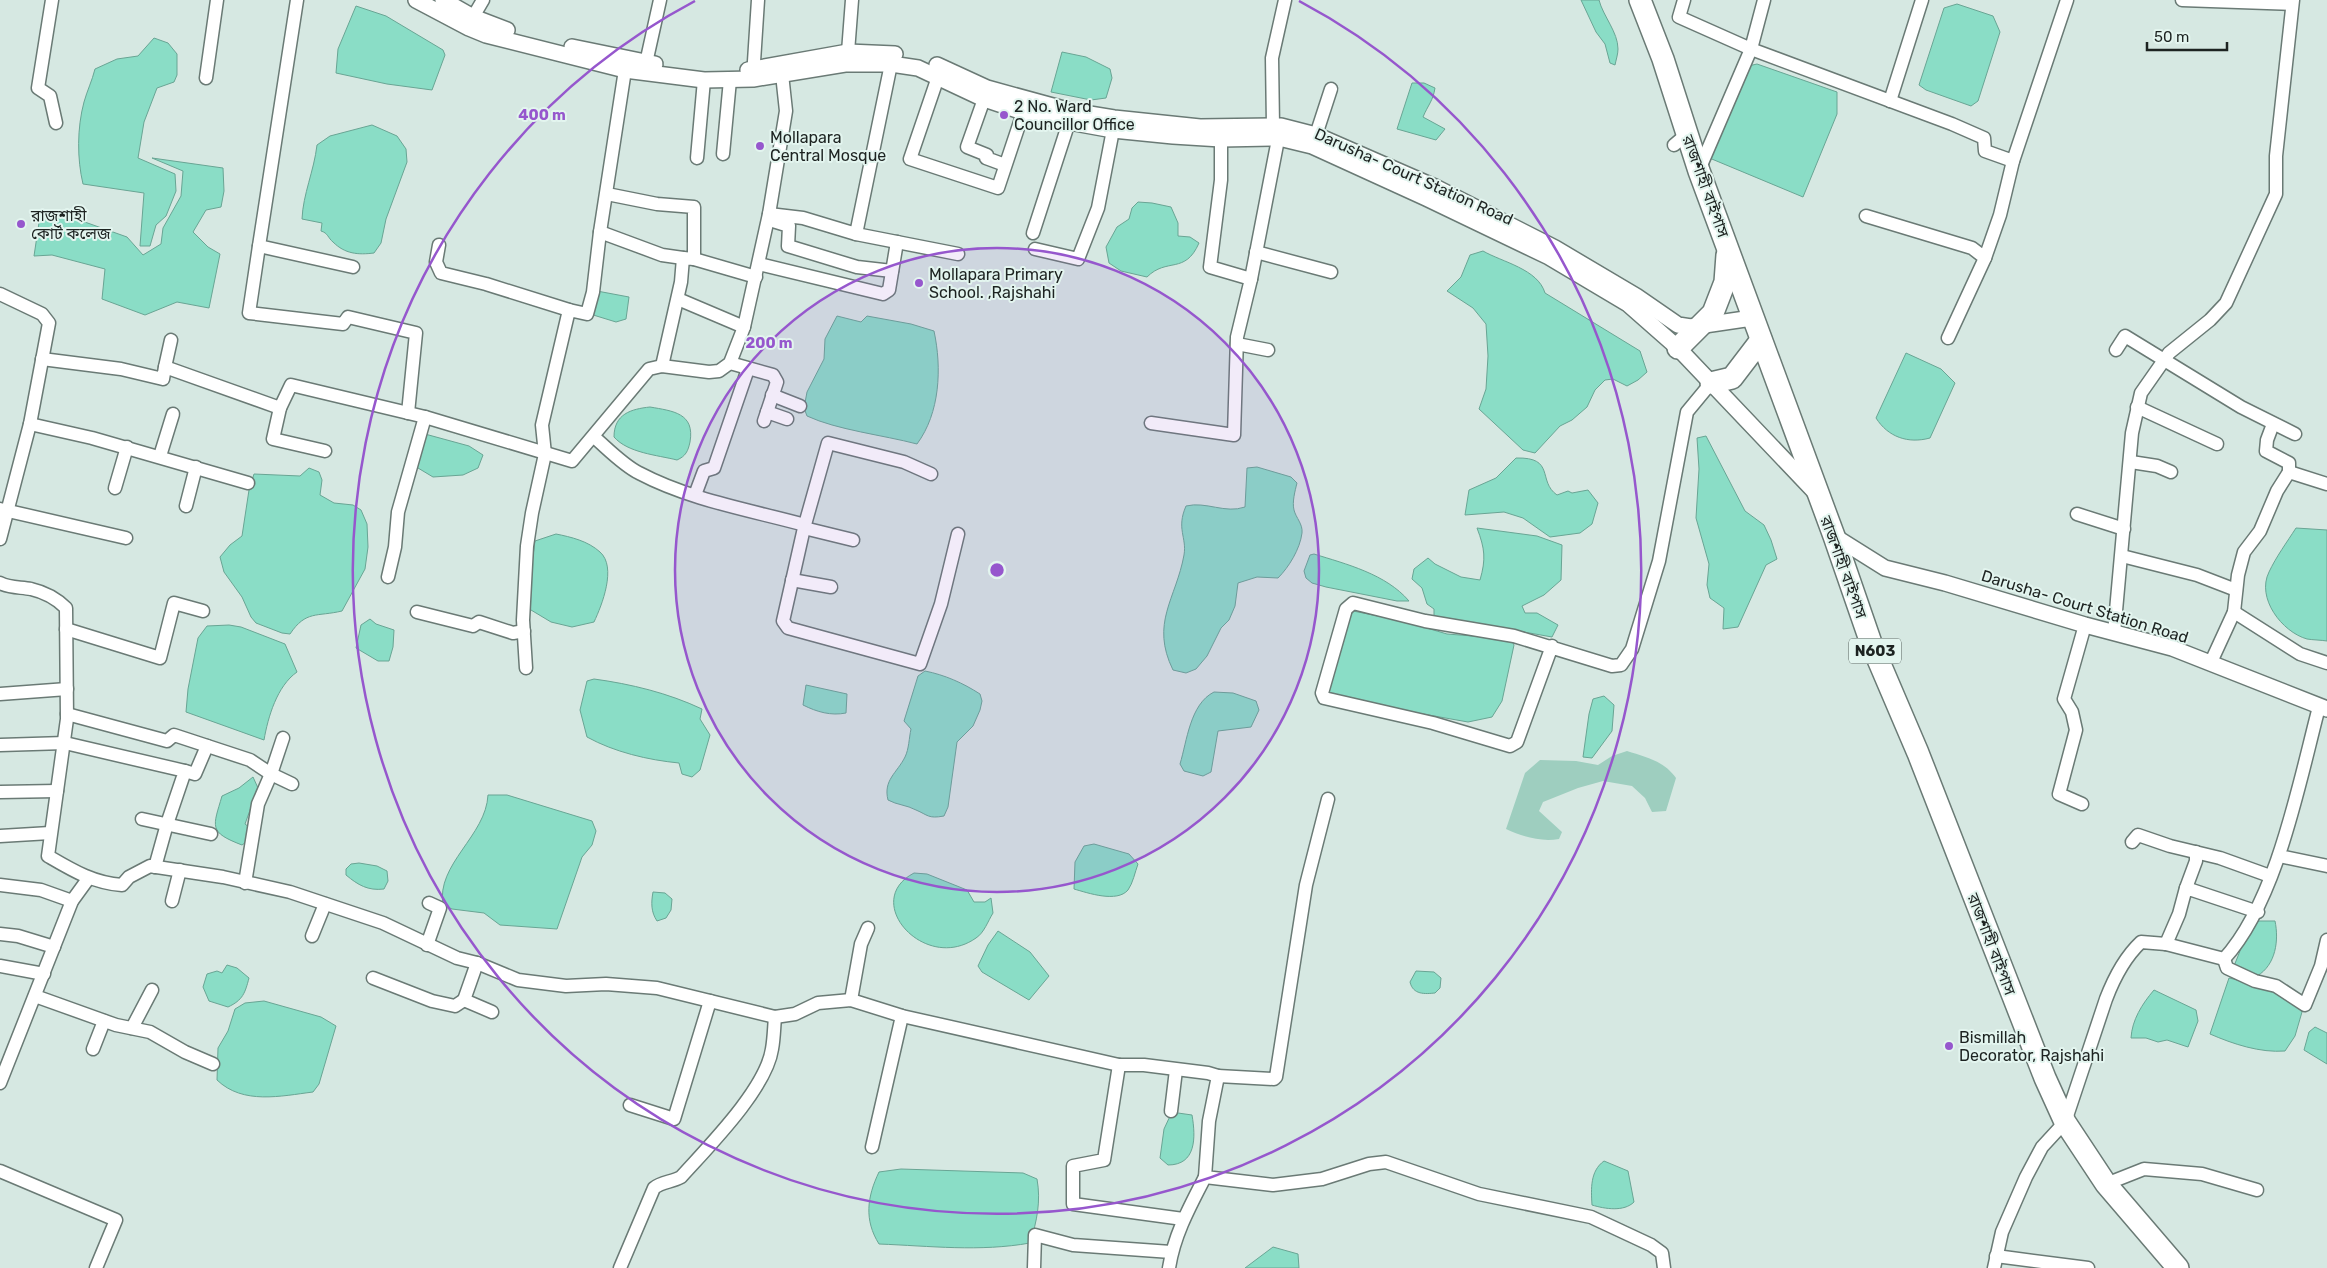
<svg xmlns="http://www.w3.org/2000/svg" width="2327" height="1268" font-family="Rubik,'Noto Sans Bengali',sans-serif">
<rect width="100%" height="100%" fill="#d6e8e2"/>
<path fill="#9ecebf" d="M1627 751C1646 757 1664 761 1676 778L1666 811 1652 812 1645 798 1632 786 1603 781 1578 788 1543 802 1539 811 1562 832 1559 839C1541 842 1523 837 1506 829L1525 773 1540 760 1576 761 1598 765 1612 756Z"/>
<g fill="#8addc6" stroke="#69a594">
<path d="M1581 0H1599C1603 16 1618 32 1618 49 1618 54 1616 60 1615 65L1610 63 1605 44 1596 32Z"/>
<path d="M1957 4 1993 16 2000 32 1978 101 1971 106 1926 90 1919 85 1944 8Z"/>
<path d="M356 6 386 16 443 50 445 55 432 90 387 84 336 73 338 49Z"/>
<path d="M154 38 168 43 177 54V75L174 82 157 88 144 122 138 158 175 174 176 191 166 216 156 225 150 246H140L144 193 83 184C77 159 77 128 84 102 87 91 92 81 95 69L117 59 138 56Z"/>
<path d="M1062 52 1086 57 1110 69 1112 78 1106 98 1091 100 1051 92Z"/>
<path d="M1757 64 1837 92V114L1803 197 1707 157 1744 67Z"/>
<path d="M1412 83H1424L1435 88C1433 101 1428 105 1423 117L1445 129 1436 140 1397 129Z"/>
<path d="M372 125 397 136 406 149 407 162 386 219 381 243 374 253C358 255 345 254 333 242 328 238 328 233 321 231L322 223 302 219C303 194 314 171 317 145L330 136Z"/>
<path d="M152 158 223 168 224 191 221 207 206 210 193 232 208 247 220 254 209 308 177 302 145 315 102 299 105 269 52 255 34 256 40 216 65 215 127 237 143 255 161 244 163 228 181 196 183 171Z"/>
<path d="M1138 202 1152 203 1171 207 1178 223V236L1190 237 1199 243C1185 275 1167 257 1147 277L1121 271 1109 263 1106 247 1117 227 1129 219 1132 208Z"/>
<path d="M1483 251C1502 262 1538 269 1545 293L1640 351 1647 372 1638 380 1627 386 1613 379 1605 380 1595 390 1587 407 1572 420 1560 426 1535 453 1523 450 1479 409 1486 389 1488 356 1486 324 1473 308 1447 291 1461 277 1470 255Z"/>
<path d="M597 291 629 297 626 319 616 322 590 314Z"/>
<path d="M837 316 861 322 867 316 911 324 934 331C942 368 940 413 917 444 883 435 837 430 807 416L804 408 807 392 824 359 825 339Z"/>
<path d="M1906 353 1941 369 1955 383 1930 438C1908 444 1888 437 1876 418Z"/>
<path d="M650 407C673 411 695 413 690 442 688 451 686 456 677 460 657 455 628 453 614 437 614 414 631 409 650 407Z"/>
<path d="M425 434 469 446 483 455 478 468 463 475 433 477 413 465Z"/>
<path d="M1706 436 1745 511 1764 525 1771 540 1777 559 1766 565 1738 627 1723 629 1724 608 1710 598 1707 585 1709 564 1696 518 1699 469 1697 438Z"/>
<path d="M1516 458C1556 457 1537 481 1557 495L1568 491 1572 493 1588 490 1598 503 1592 524 1580 533 1550 537 1523 518 1504 512 1465 515 1469 490 1496 478Z"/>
<path d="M1257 467 1291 477 1297 483C1295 491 1292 502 1294 510 1296 518 1303 524 1302 533 1300 549 1289 567 1278 578L1257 577 1238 583 1235 606 1229 620 1221 628 1207 656 1196 669 1186 673 1173 670C1150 623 1176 599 1184 555 1187 537 1176 529 1186 506 1206 501 1225 514 1245 507L1247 468Z"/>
<path d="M309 468 319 472 322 480 320 495 334 503 353 505 361 510 367 524 368 547 365 569 342 611C317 617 306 610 290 634L282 633 256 623 251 617 242 597 224 572 220 557 230 545 242 536 249 490 254 474 300 476Z"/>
<path d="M1477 528 1537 536 1562 545 1561 580 1544 595 1522 606 1525 613H1537L1558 625 1552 637 1434 616V609L1427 604 1422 588 1412 579 1414 569 1428 558 1435 564 1461 577 1480 580C1486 559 1485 549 1477 528Z"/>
<path d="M2296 528 2327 530V641C2321 640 2313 640 2307 639 2282 632 2256 598 2269 572 2276 557 2287 542 2296 528Z"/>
<path d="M556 534C571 537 588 541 600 552 617 567 602 605 594 622L572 627 551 622 526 607 535 541Z"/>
<path d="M1314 554C1346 564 1386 574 1409 601H1397L1326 587 1312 583 1306 578 1304 571 1310 555Z"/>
<path d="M1353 611 1403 621 1447 634 1511 639 1514 645 1502 701 1492 717 1468 722 1361 703 1328 692 1334 654Z"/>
<path d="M370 619 376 624 394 630 393 647 389 661H378L356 648 361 625Z"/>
<path d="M229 625 241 627 285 644 297 672C277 686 268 717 264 740L186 712 188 689 198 638 207 626Z"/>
<path d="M925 671C945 675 963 683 980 694L982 701 980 710 973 726 957 742 948 807 944 816C928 819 928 815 916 810 907 805 897 805 888 800 883 780 897 773 905 757 909 749 909 738 911 729L904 721 918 676Z"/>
<path d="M594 679C631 684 668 693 702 709L700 719 710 735 700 770 692 777 682 774 679 763C648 760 614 752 587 737L580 710 587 681Z"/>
<path d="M806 685 847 694 846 713C831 716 817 712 803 705Z"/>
<path d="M1214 692 1233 693 1256 701 1259 710 1251 727 1218 731 1211 772 1203 776 1184 771 1180 764C1187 741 1190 704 1214 692Z"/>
<path d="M1604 696 1614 705 1612 731 1592 758 1583 757 1589 714 1593 699Z"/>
<path d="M253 777 258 788 245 824 254 831 249 840 242 845C208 832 213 827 222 796L239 788Z"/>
<path d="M488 795H507L592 821 596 831 592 845 582 857 557 929 500 925 484 913 452 909 443 905C436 864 486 836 488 795Z"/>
<path d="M1094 844 1129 854 1138 864C1135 872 1133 883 1128 890 1117 903 1088 893 1074 889L1075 862 1084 846Z"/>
<path d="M359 863 377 866 387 871 388 881 384 889C368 891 358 885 346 875V869L351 864Z"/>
<path d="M914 873 927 874 967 890 974 902H985L991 898 993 913C988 921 984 933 976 938 925 974 860 901 914 873Z"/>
<path d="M653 892 665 893 672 899 671 910 666 918 657 921C651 912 651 903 653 892Z"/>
<path d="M2257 921H2275C2279 940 2276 965 2257 976L2234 966 2242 946Z"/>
<path d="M998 931 1030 952 1049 976 1029 1000 982 972 978 966 988 945Z"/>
<path d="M227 965 237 968 249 978C245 993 243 1000 228 1007L209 1001 203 987 207 974 217 971 222 973Z"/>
<path d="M1416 971 1434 972 1441 978 1440 988 1435 993C1425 994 1413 995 1410 982Z"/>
<path d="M2229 978C2254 984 2287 991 2302 1012L2295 1036 2285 1051C2260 1053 2233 1044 2210 1034Z"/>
<path d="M2154 990 2196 1010 2198 1021 2188 1047 2167 1040 2158 1042 2146 1038H2131C2132 1020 2142 1004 2154 990Z"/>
<path d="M264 1001 321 1017 336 1026 319 1084 313 1092C281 1096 243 1105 217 1080L218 1048 228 1031 235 1009 245 1003Z"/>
<path d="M2315 1027 2327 1033V1064L2304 1050 2309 1032Z"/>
<path d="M1178 1113 1192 1115C1196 1138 1196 1165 1168 1165L1160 1158 1164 1129 1171 1114Z"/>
<path d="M1604 1161 1628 1171 1634 1202C1624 1212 1605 1209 1592 1205 1591 1189 1590 1171 1604 1161Z"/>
<path d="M901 1169 1023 1173 1037 1179C1041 1201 1037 1221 1030 1243 980 1252 930 1246 879 1244 864 1220 867 1197 879 1172Z"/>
<path d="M1273 1247 1298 1254 1299 1268H1245Z"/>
</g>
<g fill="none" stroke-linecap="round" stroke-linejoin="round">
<defs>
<g id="minor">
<path d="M52 0 38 88 50 96 56 123"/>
<path d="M297 0 259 246 353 267"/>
<path d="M1684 0 1679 17 1751 49 1952 124 1984 138 1985 151 2013 161"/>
<path d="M2182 0 2292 4"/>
<path d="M473 17 483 0"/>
<path d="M848 52 852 0"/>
<path d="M646 63 660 0"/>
<path d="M753 77 758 0"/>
<path d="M938 77 910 159 998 188 1026 104"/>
<path d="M206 78 217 0"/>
<path d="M984 99 967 147 987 155 986 158 1005 165"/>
<path d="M1890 101 1922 0"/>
<path d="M1273 126 1272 58 1285 0"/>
<path d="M1316 135 1331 89"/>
<path d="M1674 145 1687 134"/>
<path d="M723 154 730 80"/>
<path d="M697 158 704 80"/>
<path d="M1699 170 1751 49 1764 0"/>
<path d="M607 194 657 204 694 207V259L683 258 681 282 662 366"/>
<path d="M769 214 803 218 856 234 891 64"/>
<path d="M1866 216 1972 248 1985 258 1948 338"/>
<path d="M773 221 789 226 788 246 857 267 892 271"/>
<path d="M600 232 662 255 683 258"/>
<path d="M1033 233 1069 122"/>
<path d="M856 234 958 254"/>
<path d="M439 245 436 262 441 273 486 284 569 310"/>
<path d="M259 246 249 313 343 324 348 317 416 333 408 413"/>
<path d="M1035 249 1078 259 1098 208 1113 130"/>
<path d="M1256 252 1331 272"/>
<path d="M1985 258 2000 215 2013 161 2067 0"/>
<path d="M694 259 756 277"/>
<path d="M759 264 883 294 889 290 897 242"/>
<path d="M1251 279 1280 129"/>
<path d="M0 294 42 314 49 323 30 424 0 539"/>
<path d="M678 299 744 327"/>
<path d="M1237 344 1268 350"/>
<path d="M2116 350 2125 336 2241 407 2295 434"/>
<path d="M42 359 121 369 163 379 165 367 280 408"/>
<path d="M730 363 773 375 777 382 764 421"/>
<path d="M165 367 171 340"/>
<path d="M772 395 800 406"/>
<path d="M2137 407 2217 444"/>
<path d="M767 412 787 419"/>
<path d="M1151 423 1234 435 1237 337 1251 279 1210 267 1221 180V131"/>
<path d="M30 424 92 438 248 483"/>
<path d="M2273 424 2267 440 2266 451 2289 463V472"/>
<path d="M594 437C608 449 623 465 639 473 690 500 750 510 805 525"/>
<path d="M325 451 273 439 280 408 291 385 425 417 572 461 649 369 662 366 709 372 719 371 730 363 744 327 769 214 786 111 781 65"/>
<path d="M160 456 173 414"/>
<path d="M2131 462 2157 466 2171 472"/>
<path d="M931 474 904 462 828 443 804 528 783 621 788 628 920 664 941 604 958 534"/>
<path d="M115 488 127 447"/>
<path d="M695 495 704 471 714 468 748 369"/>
<path d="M186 506 196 467"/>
<path d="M0 509 126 538"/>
<path d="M2077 514 2124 529"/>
<path d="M804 528 853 540"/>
<path d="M2122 556 2197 575 2236 590"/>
<path d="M388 577 395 547 398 512 425 417"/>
<path d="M792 580 831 587"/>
<path d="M0 583C9 588 21 587 31 589 44 592 57 599 66 608L67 719 48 856C72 870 93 883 122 885L129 877 150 866 223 877 290 892 383 923 457 958 477 963 518 980 566 986 606 984 657 988 775 1017 795 1014 818 1003 851 1000 902 1016 1119 1065H1144L1208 1073 1218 1076 1209 1121 1205 1177 1273 1185 1322 1179 1369 1164 1386 1162 1479 1194 1591 1217 1651 1245 1662 1253 1664 1268"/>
<path d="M417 612 473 626 479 622 513 633 524 631"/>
<path d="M2234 612 2300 654 2327 663"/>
<path d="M66 629 160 658 174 603 203 611"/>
<path d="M2114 633 2132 433 2141 393 2169 353 2210 320 2226 303 2276 194V156L2293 0"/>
<path d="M1552 646 1517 742 1510 746 1433 723 1324 698 1322 693 1346 609 1353 603 1425 621 1514 636 1612 666 1621 665 1632 649 1659 561 1687 412 1711 383"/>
<path d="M2211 662 2234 612 2238 575 2244 552 2260 531 2277 491 2289 472 2327 484"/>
<path d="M526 668 523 620 527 546 532 513 545 454 542 425 569 310 587 314 593 292 600 232 625 70"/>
<path d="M0 694 67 689"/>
<path d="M67 714 167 741 174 735 250 760 271 774 283 738"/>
<path d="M0 745 65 743 185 771 167 824 155 867"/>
<path d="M185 771 195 774 207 746"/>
<path d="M0 792 57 791"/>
<path d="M2082 804 2059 794 2076 730 2072 712 2064 699 2085 625"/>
<path d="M142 819 211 834"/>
<path d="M0 836 50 833"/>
<path d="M2132 842 2138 835 2170 846 2220 858 2270 876"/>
<path d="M2279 856 2327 866"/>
<path d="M245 883 258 804 271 774 292 784"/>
<path d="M0 885 41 890 72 901"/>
<path d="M2186 888 2196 861V852"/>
<path d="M172 901 180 870"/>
<path d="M0 934 18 936 54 947"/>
<path d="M312 936 325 904"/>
<path d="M2166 944 2179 914 2186 888 2258 912"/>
<path d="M427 945 440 908 429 903"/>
<path d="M2224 959 2227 968 2255 981 2276 986 2305 1005 2321 966 2327 940"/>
<path d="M477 963 464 1000 492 1012"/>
<path d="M0 966 44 974"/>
<path d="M373 978 432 1001 455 1006 464 1000"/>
<path d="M35 996 116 1025 150 1032 185 1052 213 1064"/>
<path d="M851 1000 861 944 868 928"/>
<path d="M132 1028 152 990"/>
<path d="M93 1049 104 1021"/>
<path d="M1119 1065 1104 1160 1073 1166V1204L1183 1219"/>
<path d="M1218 1076 1274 1079 1276 1077 1306 885 1328 799"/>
<path d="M0 1083 72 901 88 879"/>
<path d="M630 1105 674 1119 710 1001"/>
<path d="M1171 1111 1176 1070"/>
<path d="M872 1147 902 1016"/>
<path d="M0 1171 116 1220 96 1268"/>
<path d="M2106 1184 2144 1169 2202 1174 2257 1190"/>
<path d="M1996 1256 2088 1268"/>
<path d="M620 1268 654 1188C661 1182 672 1182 681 1177 708 1147 766 1089 772 1049 774 1038 774 1028 775 1017"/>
<path d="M1034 1268 1035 1235 1073 1245 1171 1252"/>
<path d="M1169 1268C1174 1235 1190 1206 1205 1177"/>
<path d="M1994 1268 2002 1232 2026 1177 2042 1147 2065 1122 2106 999C2114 978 2124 958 2141 942L2166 944 2224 959C2277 901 2299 783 2319 707"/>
</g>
<g id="tertiary">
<path d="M416 0 469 28 486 35 625 70 704 80 753 79 845 64H891L918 68 984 99 1023 112 1069 122 1113 130 1173 136 1221 139 1279 138 1312 146 1426 198 1549 257 1628 304 1678 348 1814 491"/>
<path d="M443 0 473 17 507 30"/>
<path d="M572 47 655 64"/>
<path d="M937 65 987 88 1071 111 1114 118 1200 127 1281 126 1316 135 1435 187 1555 248 1636 296 1678 325 1691 327 1752 318"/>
<path d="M748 70 848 52 895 54"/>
<path d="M1834 536 1885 568 1945 583 2085 625 2172 648 2327 709"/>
</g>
<g id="trunk">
<path d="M1640 0 1663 59 1699 171 1834 536 1871 643 1918 753 2045 1078 2065 1122 2106 1184 2178 1268"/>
<path d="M1678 348 1713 313 1725 282 1727 255"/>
<path d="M1711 383 1732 378 1761 340"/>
</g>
</defs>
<use href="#minor" stroke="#6a7a75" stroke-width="15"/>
<use href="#tertiary" stroke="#6a7a75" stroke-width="18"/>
<use href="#trunk" stroke="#6a7a75" stroke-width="24"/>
<use href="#minor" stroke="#fff" stroke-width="12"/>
<use href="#tertiary" stroke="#fff" stroke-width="15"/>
<use href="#trunk" stroke="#fff" stroke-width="21"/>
</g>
<circle cx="997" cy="570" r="322" fill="#9657cd" fill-opacity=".12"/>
<g fill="none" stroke="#9657cd" stroke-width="2.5">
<circle cx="997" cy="570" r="322"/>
<path d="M1299 1A644 644 0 1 1 695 1"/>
</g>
<g fill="#9657cd" stroke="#e3f5ef" stroke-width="2">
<circle cx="1004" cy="115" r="5"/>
<circle cx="760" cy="146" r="5"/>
<circle cx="21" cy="224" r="5"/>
<circle cx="919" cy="283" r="5"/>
<circle cx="1949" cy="1046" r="5"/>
</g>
<g text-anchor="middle" stroke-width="4" stroke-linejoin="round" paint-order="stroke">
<rect fill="#e3f5ef" stroke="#58625f" stroke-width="1" x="1849" y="638.5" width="52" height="25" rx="4"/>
<g font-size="15" font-weight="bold" fill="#1d2321">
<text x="1875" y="656">N603</text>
</g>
<g font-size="16" fill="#1d2321" stroke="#e3f5ef" text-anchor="start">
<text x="1014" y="112">2 No. Ward<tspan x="1014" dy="18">Councillor Office</tspan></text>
<text x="770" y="143">Mollapara<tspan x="770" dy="18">Central Mosque</tspan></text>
<text x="31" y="221">রাজশাহী<tspan x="31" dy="18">কোর্ট কলেজ</tspan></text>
<text x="929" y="280">Mollapara Primary<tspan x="929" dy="18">School. ,Rajshahi</tspan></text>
<text x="1959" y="1043">Bismillah<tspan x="1959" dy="18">Decorator, Rajshahi</tspan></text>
</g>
<g font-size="16" fill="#1d2321" stroke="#e3f5ef">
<text transform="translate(1414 176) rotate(24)" y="6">Darusha- Court Station Road</text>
<text transform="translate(1706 186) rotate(70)" y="6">রাজশাহী বাইপাস</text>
<text transform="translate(1844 567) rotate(70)" y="6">রাজশাহী বাইপাস</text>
<text transform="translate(2085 606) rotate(17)" y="6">Darusha- Court Station Road</text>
<text transform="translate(1992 944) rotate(69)" y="6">রাজশাহী বাইপাস</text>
</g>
</g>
<circle cx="997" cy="570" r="8" fill="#9657cd" stroke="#e3f5ef" stroke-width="2.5"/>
<g font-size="15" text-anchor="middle" font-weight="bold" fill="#9657cd" stroke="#e3f5ef" stroke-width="4" stroke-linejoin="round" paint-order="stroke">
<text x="542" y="120">400 m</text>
<text x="769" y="348">200 m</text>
</g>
<path d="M2147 42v8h80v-8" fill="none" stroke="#1d2321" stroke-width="2.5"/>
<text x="2154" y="42" font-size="15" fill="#1d2321" stroke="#e3f5ef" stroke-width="4" paint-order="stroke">50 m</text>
</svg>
